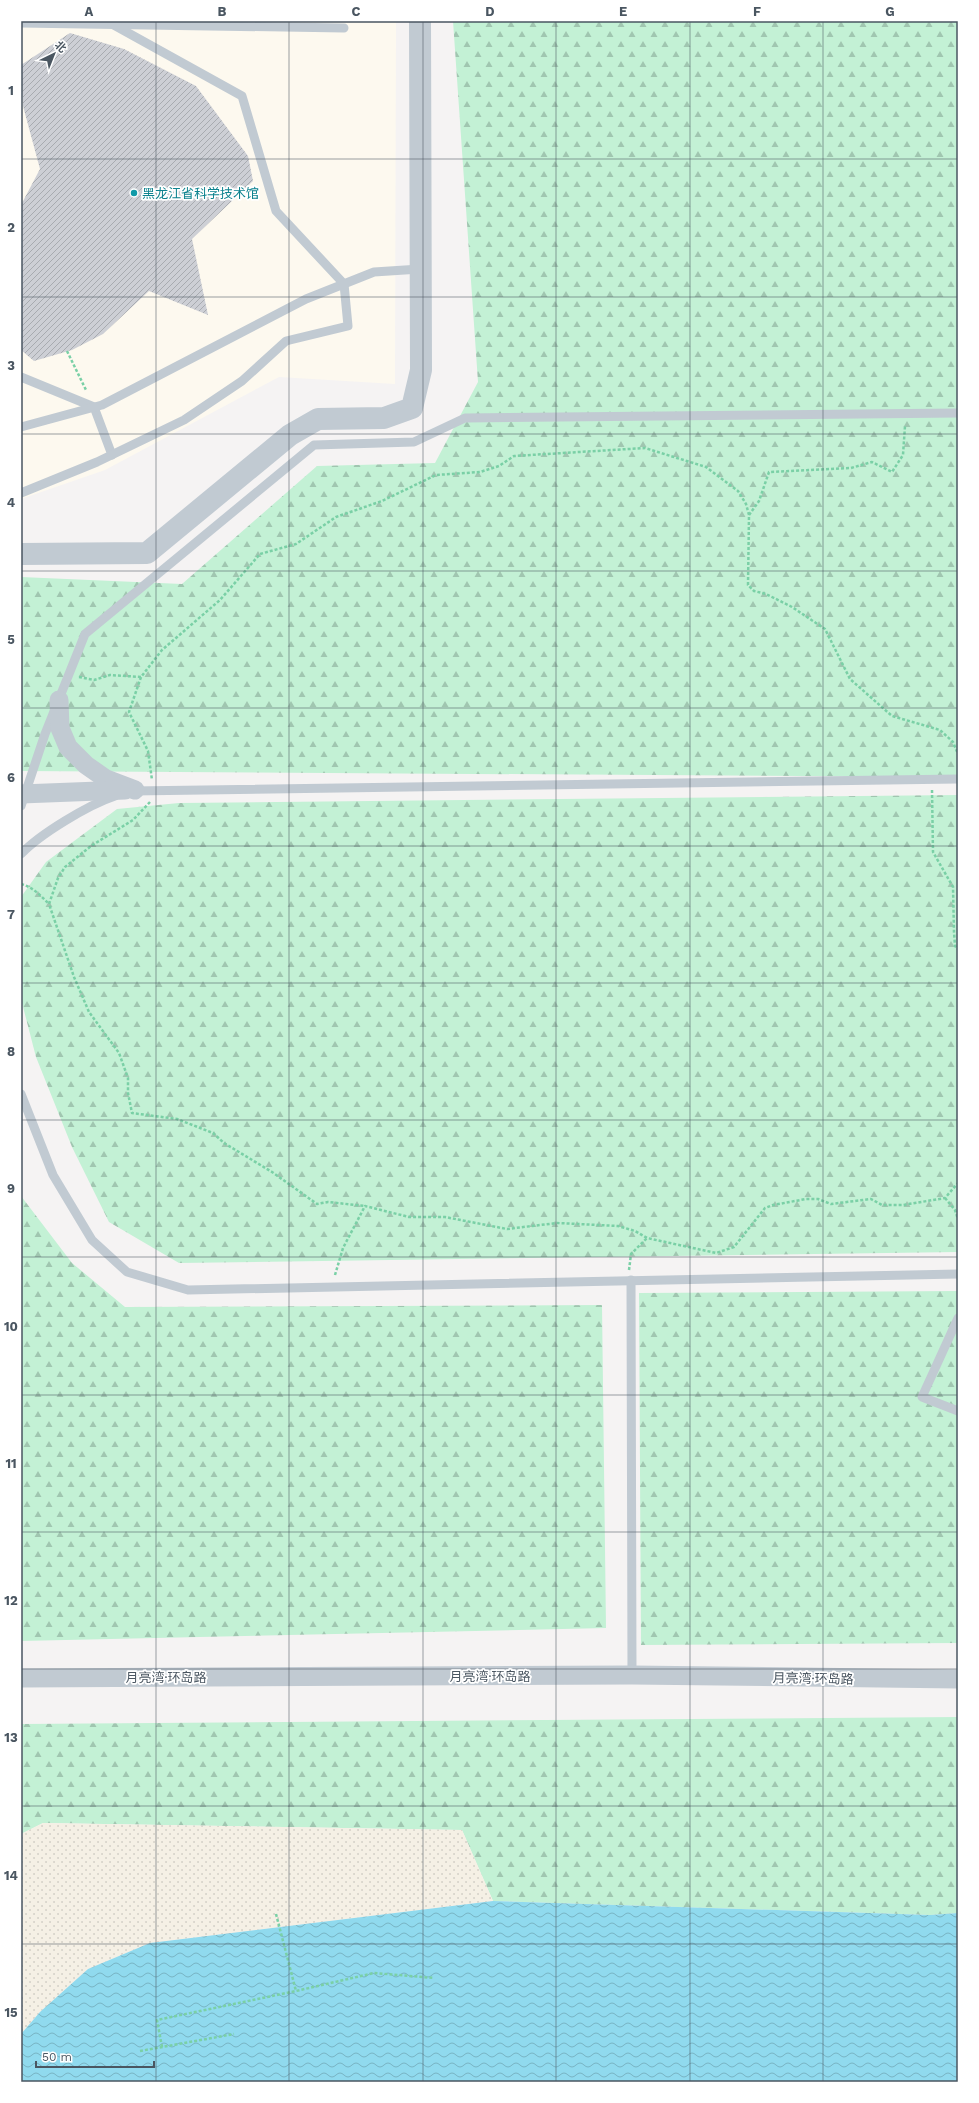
<svg xmlns="http://www.w3.org/2000/svg" width="979" height="2103" font-family="'Work Sans','Noto Sans SC',sans-serif">
<defs>
<pattern id="forest-firs" width="22" height="20" patternUnits="userSpaceOnUse"><rect width="22" height="20" fill="#c3f1d5"/><path d="M5 1l3.5 6h-7zM16 11l3.5 6h-7z" fill="#a0c6b0"/></pattern>
<pattern id="sand-dots" width="8" height="8" patternUnits="userSpaceOnUse"><rect width="8" height="8" fill="#f5f0e5"/><path d="M2 2h.1M6 6h.1" fill="none" stroke="#d4d0c7" stroke-width="1.8" stroke-linecap="round"/></pattern>
<pattern id="water-waves" width="16" height="10" patternUnits="userSpaceOnUse"><rect width="16" height="10" fill="#90daee"/><path d="M0 5q4-4 8 0t8 0" fill="none" stroke="#78b4c4"/></pattern>
<pattern id="building-hatch" width="6" height="6" patternUnits="userSpaceOnUse"><rect width="6" height="6" fill="#cdcfd5"/><path d="M-1 1l2-2M0 6l6-6M5 7l2-2" fill="none" stroke="#a8abb0"/></pattern>
</defs>
<rect width="100%" height="100%" fill="#f5f3f3"/>
<path fill="#fdf9ef" d="M21 21H396L395 384 279 377 105 470 21 499Z"/>
<g fill="url(#forest-firs)">
<path d="M453 21H958V777L21 771V577L182 584 317 466 435 463 478 382Z"/>
<path d="M958 795V1252L179 1263 109 1222 72 1147 36 1057 21 999V897L46 862 117 809 179 803Z"/>
<path d="M21 1196 72 1263 125 1307 602 1305 606 1628 21 1641Z"/>
<path d="M958 1291V1643L641 1645 639 1293Z"/>
<path d="M958 1717V1913L930 1915 493 1901 462 1830 43 1823 21 1834V1724Z"/>
</g>
<path fill="url(#sand-dots)" d="M43 1823 462 1830 493 1901 150 1943 88 1969 40 2012 21 2034V1834Z"/>
<path fill="url(#water-waves)" d="M493 1901 930 1915 958 1913V2082H21V2034L40 2012 88 1969 150 1943Z"/>
<path fill="url(#building-hatch)" d="M70 33 124 49 196 86 248 156 253 181 192 239 208 315 149 291 103 334 72 350 34 361 21 350V205L40 169 23 106 21 65Z"/>
<g fill="none" stroke-linecap="round" stroke-linejoin="round">
<g stroke="#7ad0a6" stroke-width="2.5" stroke-dasharray="3 2" stroke-linecap="butt">
<path d="M67 351 86 390"/>
<path d="M749 515 759 501 769 472 851 468 872 462 892 472 903 455 905 426"/>
<path d="M79 677 94 680 110 675 141 677 162 650 220 600 260 554 296 544 336 517 382 501 436 475 480 472 499 466 514 456 645 448 706 467 738 491 746 504 749 515 748 585 754 591 766 594 792 607 825 629 850 679 892 716 940 730 953 742 958 754"/>
<path d="M141 677 129 712 148 751 152 780"/>
<path d="M932 790 933 852 953 887 954 932 955 946 958 949"/>
<path d="M150 802 133 820 91 846 65 867 58 878 49 904 74 977 89 1012 119 1053 128 1078V1093L132 1113 177 1119 213 1133 224 1143 272 1172 317 1204 328 1202 365 1206"/>
<path d="M21 884C33 887 41 896 49 904"/>
<path d="M945 1198 955 1210 958 1219"/>
<path d="M629 1270 631 1254 647 1238"/>
<path d="M335 1275 343 1248 365 1206 409 1217H445L507 1229 557 1223 618 1226 635 1231 647 1238 716 1253 734 1247 765 1208 773 1205 806 1199H818L831 1204 871 1199 882 1205H903L945 1198 958 1183"/>
<path d="M276 1914 296 1991"/>
<path d="M162 2047 157 2020 296 1991 374 1973 434 1978"/>
<path d="M140 2051 234 2034"/>
</g>
<g stroke="#c1cad2" stroke-width="9">
<path d="M21 23 344 28"/>
<path d="M21 377 94 407 112 455"/>
<path d="M21 427 102 405 306 299 374 272 420 269"/>
<path d="M21 493 97 462 184 420 242 381 286 341 348 326 344 284 276 211 242 96 112 24"/>
<path d="M133 791 958 779"/>
<path d="M21 806 45 734 85 634 314 445 414 442 465 418 958 413"/>
<path d="M21 854C40 834 88 805 115 796"/>
<path d="M21 1094 53 1175 92 1240 127 1272 188 1290 958 1274"/>
<path d="M631 1280 632 1675"/>
<path d="M958 1318 922 1397 958 1411"/>
</g>
<g stroke="#c1cad2" stroke-width="19">
<path d="M59 700 60 728 68 747 86 765 106 779 135 790"/>
<path d="M21 794 125 790"/>
<path d="M21 1678 632 1675 958 1679"/>
</g>
<path stroke="#c1cad2" stroke-width="22" d="M21 554 147 553 290 435 318 419 384 418 412 408 421 370 420 21"/>
</g>
<path fill="none" stroke="#4a5661" stroke-width="1" stroke-opacity="0.55" d="M156 21V2082M289 21V2082M423 21V2082M556 21V2082M690 21V2082M823 21V2082M21 159H958M21 297H958M21 434H958M21 571H958M21 708H958M21 846H958M21 983H958M21 1120H958M21 1257H958M21 1395H958M21 1532H958M21 1669H958M21 1806H958M21 1944H958"/>
<circle fill="#0f9aa8" stroke="#fff" stroke-width="1.5" cx="134" cy="193" r="4"/>
<g text-anchor="middle" stroke-width="3.5" stroke-linejoin="round" paint-order="stroke">
<g font-size="13" fill="#0d838f" stroke="#fff" text-anchor="start">
<text x="142" y="198">黑龙江省科学技术馆</text>
</g>
<g font-size="13" fill="#4a5661" stroke="#fff">
<text x="490" y="1681">月亮湾·环岛路</text>
<text x="166" y="1682">月亮湾·环岛路</text>
<text transform="translate(813 1678) rotate(1)" y="5">月亮湾·环岛路</text>
</g>
</g>
<rect width="979" height="2103" fill="none" stroke="#ffffff" stroke-width="44"/>
<g transform="translate(54 54) rotate(43)" stroke="#ffffff" stroke-width="3" paint-order="stroke">
<path d="M0-3L7 15L0 10L-7 15Z" fill="#4a5661"/>
<text y="-6" font-size="11" font-weight="bold" text-anchor="middle" fill="#4a5661">北</text>
</g>
<path d="M36 2061v6h118v-6" fill="none" stroke="#4a5661" stroke-width="2"/>
<text x="42" y="2061" font-size="12" fill="#4a5661" stroke="#ffffff" stroke-width="3" paint-order="stroke">50 m</text>
<rect x="22" y="22" width="935" height="2059" fill="none" stroke="#4a5661" stroke-width="1.5"/>
<g font-size="13" text-anchor="middle" font-weight="bold" fill="#4a5661">
<text x="89" y="16">A</text>
<text x="222" y="16">B</text>
<text x="356" y="16">C</text>
<text x="490" y="16">D</text>
<text x="623" y="16">E</text>
<text x="757" y="16">F</text>
<text x="890" y="16">G</text>
<text x="11" y="95">1</text>
<text x="11" y="232">2</text>
<text x="11" y="370">3</text>
<text x="11" y="507">4</text>
<text x="11" y="644">5</text>
<text x="11" y="782">6</text>
<text x="11" y="919">7</text>
<text x="11" y="1056">8</text>
<text x="11" y="1193">9</text>
<text x="11" y="1331">10</text>
<text x="11" y="1468">11</text>
<text x="11" y="1605">12</text>
<text x="11" y="1742">13</text>
<text x="11" y="1880">14</text>
<text x="11" y="2017">15</text>
</g>
</svg>
